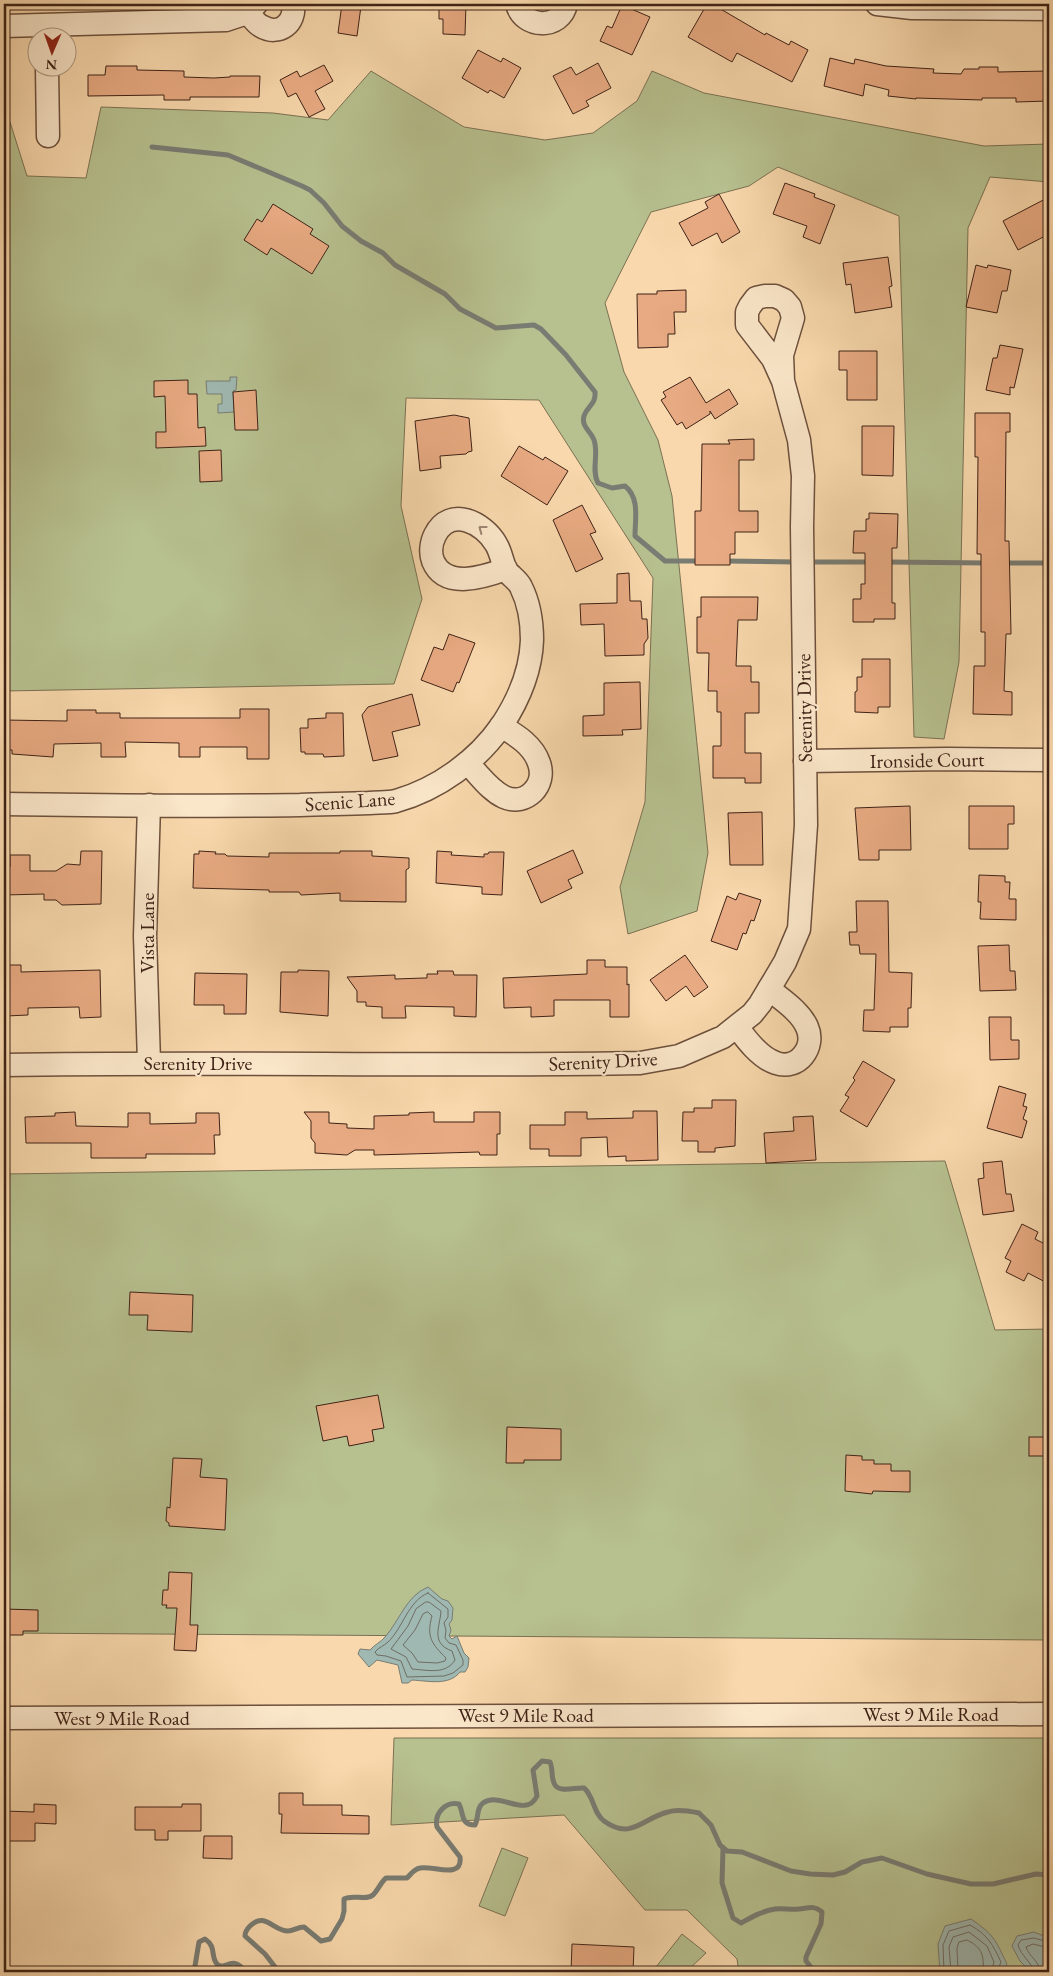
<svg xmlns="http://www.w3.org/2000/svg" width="1053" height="1976" font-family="'EB Garamond',serif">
<rect width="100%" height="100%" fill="#f8d8ac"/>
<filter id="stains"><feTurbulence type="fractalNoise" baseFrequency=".004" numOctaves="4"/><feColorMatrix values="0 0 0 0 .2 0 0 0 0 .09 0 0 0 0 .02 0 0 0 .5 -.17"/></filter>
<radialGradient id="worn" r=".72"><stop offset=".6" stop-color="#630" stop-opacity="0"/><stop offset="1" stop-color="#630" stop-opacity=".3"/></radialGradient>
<g fill="#b7c08f" stroke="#7b7153">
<path d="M371 71 464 127 545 140 593 133 637 101 652 71 704 93 984 146 1049 144V182L990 177 968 228 959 662 944 739 914 737 899 216 778 167 749 186 651 212 605 303 624 372 658 440 672 496 708 853 697 911 628 934 620 887 645 802 653 578 539 400 406 398 401 506 422 599 394 684 4 691V122H10L27 176 86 178 101 107 273 113 328 120Z"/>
<path d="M945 1161 995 1330 1049 1329V1640L4 1633V1174Z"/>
<path d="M394 1738H1049V1972H739L737 1959 687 1910H645L564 1815 391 1825Z"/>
<path d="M502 1848 528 1858 505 1916 479 1906Z"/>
<path d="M682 1934 706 1953 686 1972H652Z"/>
</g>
<g fill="#9fb8b1" stroke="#797c73">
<path d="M230 377H237L236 390 233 391 234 412 218 413V404H222V394H207L206 381H230Z"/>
<path d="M428 1587 442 1599 448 1601 453 1608 452 1620 449 1624 451 1630 449 1636 452 1639 457 1636 464 1653 469 1658 468 1667 465 1672H460C449 1686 429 1681 412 1680L408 1683H402L398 1665 377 1660 369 1667 358 1654 360 1649 370 1650C374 1645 381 1642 385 1637 400 1620 406 1596 428 1587Z"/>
<path d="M971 1919C994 1935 995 1939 1007 1964L1001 1972H940L938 1944 945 1926Z"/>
<path d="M1034 1932 1049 1938V1972H1031L1020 1961 1012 1946 1017 1936Z"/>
</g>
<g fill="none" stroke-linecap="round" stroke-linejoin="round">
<g stroke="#6f6d64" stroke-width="1">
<path d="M428 1593 448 1609V1617L444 1623 446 1630 445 1638 449 1643 456 1645 463 1660V1665L453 1673 444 1676 407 1677 401 1661 386 1656 377 1655 375 1652C379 1647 384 1646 388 1642 403 1628 408 1601 428 1593Z"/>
<path d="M426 1602H429L441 1611C440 1627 430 1643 452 1651L455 1660C446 1675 427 1670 412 1669L406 1657 391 1649 408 1626 416 1609Z"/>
<path d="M428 1612 432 1616C426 1637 432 1644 446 1658L445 1661 437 1663 418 1662 412 1653 403 1645 415 1630 423 1614Z"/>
<path d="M944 1972 943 1945 949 1931 970 1925C988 1935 993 1945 1001 1962L997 1972"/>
<path d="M951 1972 949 1947 953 1937 969 1932 987 1946 994 1962 991 1972"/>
<path d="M958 1972 957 1948 959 1942 967 1940C983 1948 984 1956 983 1972"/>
<path d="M1034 1972C1032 1962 1021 1956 1018 1945L1021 1940 1034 1938 1049 1942"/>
<path d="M1040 1972C1040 1961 1029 1957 1026 1947L1033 1944 1049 1948"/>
</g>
<g stroke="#797c73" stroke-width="5">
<path d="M152 147 228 155 302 186 310 190 324 203 342 226 361 241 383 253 395 265 445 294 460 309 496 328 534 325 541 329 566 355 595 392C596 405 587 406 584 416 581 427 591 431 594 440 599 454 591 470 598 483L612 488 625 486C640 498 635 519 635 536L665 561H701"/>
<path d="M725 561 796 562"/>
<path d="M807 562H871"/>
<path d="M887 562 986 563"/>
<path d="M1005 563H1049"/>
<path d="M723 1848 722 1883 733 1918 741 1923C752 1917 762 1911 775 1909 783 1908 791 1910 799 1909 809 1908 814 1905 822 1912L821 1924 806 1957V1961L815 1972"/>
<path d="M194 1972 199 1942 205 1939C217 1947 210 1956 217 1964 226 1972 231 1953 246 1972"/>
<path d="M279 1972 265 1954 245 1936C245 1932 247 1929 250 1926 265 1911 273 1931 288 1931 293 1931 298 1927 304 1927L321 1941 330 1939 342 1919 344 1911V1899C353 1894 366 1901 373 1895 378 1890 381 1882 386 1878H407C411 1874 414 1869 420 1868 432 1865 463 1880 460 1857L437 1827C434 1814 445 1801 459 1804 464 1813 460 1825 475 1825 479 1818 476 1808 483 1803 500 1791 526 1819 537 1796L533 1770 542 1761 550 1762C553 1769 551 1776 554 1783 558 1794 575 1787 584 1788 594 1796 593 1813 604 1821 632 1841 642 1818 668 1812 677 1809 689 1811 699 1813L711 1825 720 1845 727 1851 742 1852 791 1871 810 1874 833 1875 845 1872 862 1862 882 1858 927 1874 971 1884H993L1036 1874 1049 1875"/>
</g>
</g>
<g fill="#e8aa82" stroke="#3f2217">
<path d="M342 4 361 6 357 36 338 33Z"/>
<path d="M439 4H466L465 35 443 34V19H439Z"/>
<path d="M707 4H712L765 35 766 33 789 45 791 41 808 50 792 82 737 53 732 62 688 37Z"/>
<path d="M622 5 650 17 632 55 600 41 607 26 612 28Z"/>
<path d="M478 50 501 62 503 58 521 68 504 98 490 90 488 93 462 78Z"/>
<path d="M830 58 854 64 855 59 886 66 934 69 933 73 961 74 964 69H979V67H998V72L1049 71V101L1016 102V98H982V100L916 98V99L888 96 889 90 865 84 863 96 824 86Z"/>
<path d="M598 63 611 88 586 101 589 106 573 114 553 76 571 67 576 75Z"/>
<path d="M324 65 333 81 315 91 325 109 309 117 296 93 288 97 280 80 297 71 300 77Z"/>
<path d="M106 66H137V70L184 71V77L214 78 230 77V76H260L259 97H190V100H164V95L88 96V75H105Z"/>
<path d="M785 183 815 194 814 197 835 205 820 244 803 237 807 226 773 214Z"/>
<path d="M719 194 740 232 722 243 717 233 692 246 679 223 708 208 705 202Z"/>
<path d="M1049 197V234L1018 250 1003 221Z"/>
<path d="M273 204 313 229 310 234 329 246 312 274 271 248 267 255 244 240 257 219 262 222Z"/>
<path d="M888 257 892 286 889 287 892 307 855 313 851 284 846 285 843 263Z"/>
<path d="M976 265 987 268 988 265 1011 270 1007 291H1002L997 313 966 307Z"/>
<path d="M686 290V312H674L675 334H668V347L638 348 637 294H657V291Z"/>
<path d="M1000 345 1023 349 1014 388 1010 387V395L986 390 993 358H997Z"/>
<path d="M839 351H877V400H847V370H839Z"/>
<path d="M690 377 706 403 729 389 738 404 715 419 710 411V414L686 429 682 422 677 425 661 400 666 397 663 392Z"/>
<path d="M188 380V394H197L198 428 205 427 206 446 156 448V432H166L165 396 154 397V381Z"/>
<path d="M256 390 258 430H235L233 392Z"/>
<path d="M975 413H1010V432H1006L1005 541H1009L1011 634H1006L1004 691 1012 692V715L973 714 974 666H985V632H981V554H977L978 457H975Z"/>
<path d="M454 415 469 418 472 451 468 452 466 454 440 456 441 468 420 471 415 421Z"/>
<path d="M862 426H894L893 476 862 475Z"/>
<path d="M754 439V460H739V511H758V532H735V554H730V565H695V511H701L702 444H730L728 440Z"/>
<path d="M519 446 543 460 545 457 568 471 547 505 501 476Z"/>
<path d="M221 450 222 481 200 482 199 451Z"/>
<path d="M582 505 596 532 590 534 603 559 576 572 553 520Z"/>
<path d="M869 513 898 514 897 548H892V603H895V619H874V622H853V599H861V584H865V553H853L854 531H866V519H869Z"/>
<path d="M629 573 630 601H641L642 619H647L648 638 644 644V655L605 656 604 624 581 625 580 604 617 603V574Z"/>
<path d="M701 597H758L757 620H738L736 666H751V682H759V713H745V753H761V783H745V778H713V746H721V712H717V691H708L709 653H697V617H701Z"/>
<path d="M449 634 475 643 459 683 457 682 453 692 421 680 434 647 443 650Z"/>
<path d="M862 659H890V707H878V713L855 712V692L857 691V677H862Z"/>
<path d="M640 682 641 729 622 730 623 735 583 736V716L604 715V683Z"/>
<path d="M412 694 420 725 392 732 398 756 373 761 362 715 368 707Z"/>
<path d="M240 709H269V759H247V747H200V757H179V743L125 742 126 757H101V743L54 744 53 757 12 754V750H4V720L67 721V710H96V713H120V718H240Z"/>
<path d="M326 713H343L344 756 324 757 323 754H305V752H301L300 728H308V719L326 718Z"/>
<path d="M910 806 911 850H879V860H859L855 808Z"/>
<path d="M969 806H1014V824H1008V849H969Z"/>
<path d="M762 812 763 865H730L728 813Z"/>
<path d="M573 850 583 873 568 880 572 888 541 903 527 871Z"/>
<path d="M81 851H102L101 904 62 905 56 900H44V894L4 895V867H10V855H30V871H56L67 864 80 865Z"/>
<path d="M199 851 216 852 215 854H225L227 856 269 857V853H340V851H372V856L409 858V868L406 870V902L340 901V893L301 895 299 892H269V890L193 888 194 854H199Z"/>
<path d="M437 851 452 852 451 855 484 857V854H488L489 852H504L502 895 482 894V887L436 883Z"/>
<path d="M979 875 1005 876V882H1010L1009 899H1016V920L980 919 981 902H978Z"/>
<path d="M739 893 761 900 754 921 751 920 746 934 743 933 737 950 711 941 727 896 736 900Z"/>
<path d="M856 901H888L889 972 912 973 911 1008H908V1027H890V1032L863 1031 864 1010H874L876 954H860L859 945H850L849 932H857Z"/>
<path d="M1009 945 1010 971H1015L1016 990 980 991 978 946Z"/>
<path d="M685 955 708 987 694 997 686 986 666 1001 650 980Z"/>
<path d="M587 960H605V967H627V985L629 984V1017H610V1000H554V1016L531 1017V1007L504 1008 503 978 587 974Z"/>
<path d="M6 965H21V972L100 970 101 1017 80 1018 79 1007 28 1008V1015L6 1016V1007H4V977H7Z"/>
<path d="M298 970 329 971 328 1016 280 1012 281 972H298Z"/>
<path d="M437 971H453L454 975H477L476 1017 454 1016V1007L405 1006 406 1018H382V1007L366 1006V1002H357V991L347 977 395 975V979L424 978H427V974H438Z"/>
<path d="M195 973 247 974 246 1014H224V1005H194Z"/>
<path d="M989 1017H1011V1040H1019V1059L990 1060Z"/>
<path d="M863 1061 895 1080 867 1127 840 1111 849 1097 845 1095 855 1080 853 1078Z"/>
<path d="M999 1086 1026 1094 1023 1106 1027 1107 1023 1119 1027 1121 1022 1138 987 1128Z"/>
<path d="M712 1100H736L735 1146 715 1148V1152H698V1141H682L683 1112H694V1108H712Z"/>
<path d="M633 1111H657L658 1160 626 1161V1156L608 1157 607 1137 581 1138V1156H549V1149H530V1125H565V1112H587V1119L633 1118Z"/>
<path d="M75 1112 76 1126 128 1127V1113H150V1124L196 1123V1113H219L220 1135H214L215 1154H146V1158H91V1143H26L25 1117 55 1116V1113Z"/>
<path d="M304 1112H329V1123L347 1124V1128L374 1129V1116L409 1115V1113L434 1112V1122H474V1112H500V1134H497V1155H480L479 1152 374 1155V1150H355L347 1155 315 1153V1143L311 1138V1121Z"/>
<path d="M813 1116 816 1160 766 1163 764 1133 794 1131 793 1117Z"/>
<path d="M1002 1161 1006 1194H1011L1014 1211 983 1215 978 1179 984 1178 983 1163Z"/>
<path d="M1022 1224 1038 1232 1035 1239 1049 1246V1284L1028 1273 1024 1281 1006 1272 1011 1261 1005 1258Z"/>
<path d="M130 1292 193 1295 192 1332 147 1330 148 1315H129Z"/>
<path d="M378 1395 384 1428 372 1430 374 1441 349 1446 347 1436 323 1441 316 1406Z"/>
<path d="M507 1427 561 1429V1460H524V1463H506Z"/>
<rect x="1029" y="1437" width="20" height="19"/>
<path d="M846 1455 862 1456V1460H874V1464H891V1471H910V1492L873 1491 872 1494 845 1491Z"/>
<path d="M173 1458 202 1459 200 1477 227 1479 225 1530 169 1526V1523L166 1521 167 1507 170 1508Z"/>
<path d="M169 1572 192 1573 190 1625H198L196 1651 174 1650 177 1608H166L167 1605H162L163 1590H168Z"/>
<path d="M4 1609 38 1610V1631H23V1635H5Z"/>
<path d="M279 1793H303V1805H342V1815L369 1816V1834L281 1833 282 1814H279Z"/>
<path d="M34 1804 56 1805V1824L35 1823V1841H4V1811L34 1812Z"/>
<path d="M182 1804H201V1831H168V1840H155V1830H135V1807H182Z"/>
<path d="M204 1836H232V1859L203 1858Z"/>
<path d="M572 1944 634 1947 633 1972H571Z"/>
</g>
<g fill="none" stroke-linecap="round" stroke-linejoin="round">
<defs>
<g id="minor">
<path d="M517 4C523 29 561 30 566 4"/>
<path d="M877 4 912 8 1049 9"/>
<path d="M247 12C252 16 255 23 261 26 279 37 296 23 293 4"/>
<path d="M4 26 226 20 244 14 256 4"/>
<path d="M47 68 48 136"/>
<path d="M805 761 947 759 1049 760"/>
<path d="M467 763C479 774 489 790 504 797 526 807 547 785 539 763 533 745 516 735 501 726"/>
<path d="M4 804C103 805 202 807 300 805 323 804 346 804 369 803 377 802 388 803 396 801 438 789 477 761 502 725 519 699 531 672 532 640 532 623 529 603 521 587 518 580 510 576 506 570 502 562 501 552 496 544 484 523 450 505 435 535 431 543 430 553 433 561 445 590 484 577 506 569"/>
<path d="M149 805 145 936 149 1062"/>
<path d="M737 1027C746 1039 760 1058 776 1063 798 1071 816 1047 807 1027 800 1011 782 1000 769 989"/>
<path d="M4 1065C216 1061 428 1067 640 1063L679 1056 723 1037 752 1014 760 1004 785 962 799 929 806 825 802 527 803 476 799 440 783 381 773 359 747 325V312L750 306 756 298 765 296H775L784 300 790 307 793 318 782 355 783 381"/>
<path d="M4 1718 1049 1714"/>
</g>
</defs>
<use href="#minor" stroke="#6d503c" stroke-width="25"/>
<use href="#minor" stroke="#fae6c9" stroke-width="22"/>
</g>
<defs><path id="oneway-chevron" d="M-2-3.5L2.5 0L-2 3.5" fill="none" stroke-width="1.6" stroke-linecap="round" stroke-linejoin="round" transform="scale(1.25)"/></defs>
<use stroke="#9c8470" href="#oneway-chevron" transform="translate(482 529) rotate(-143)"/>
<g text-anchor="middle" stroke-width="4.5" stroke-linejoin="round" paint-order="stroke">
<g font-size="20" fill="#3f2217" stroke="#fae6c9">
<text transform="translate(804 708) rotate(-91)" y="7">Serenity Drive</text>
<text transform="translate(927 760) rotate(-1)" y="7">Ironside Court</text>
<text transform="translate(350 801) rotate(-4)" y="7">Scenic Lane</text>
<text transform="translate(147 933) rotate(-90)" y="7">Vista Lane</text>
<text transform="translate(603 1061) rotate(-3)" y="7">Serenity Drive</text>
<text x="198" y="1070">Serenity Drive</text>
<text x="931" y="1721">West 9 Mile Road</text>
<text x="526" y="1722">West 9 Mile Road</text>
<text x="122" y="1725">West 9 Mile Road</text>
</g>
</g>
<rect width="1053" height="1976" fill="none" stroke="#f8d8ac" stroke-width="20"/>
<rect x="5" y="5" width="1043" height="1966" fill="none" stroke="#3f2217" stroke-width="2.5"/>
<rect x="10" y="10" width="1033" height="1956" fill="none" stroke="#3f2217"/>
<g transform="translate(52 52) rotate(182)"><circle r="24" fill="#fae6c9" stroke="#af9882"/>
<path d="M0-4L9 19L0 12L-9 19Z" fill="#8f2418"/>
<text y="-8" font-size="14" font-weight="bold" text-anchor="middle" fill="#3f2217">N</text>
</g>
<rect width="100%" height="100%" filter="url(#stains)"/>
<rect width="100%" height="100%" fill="url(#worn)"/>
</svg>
